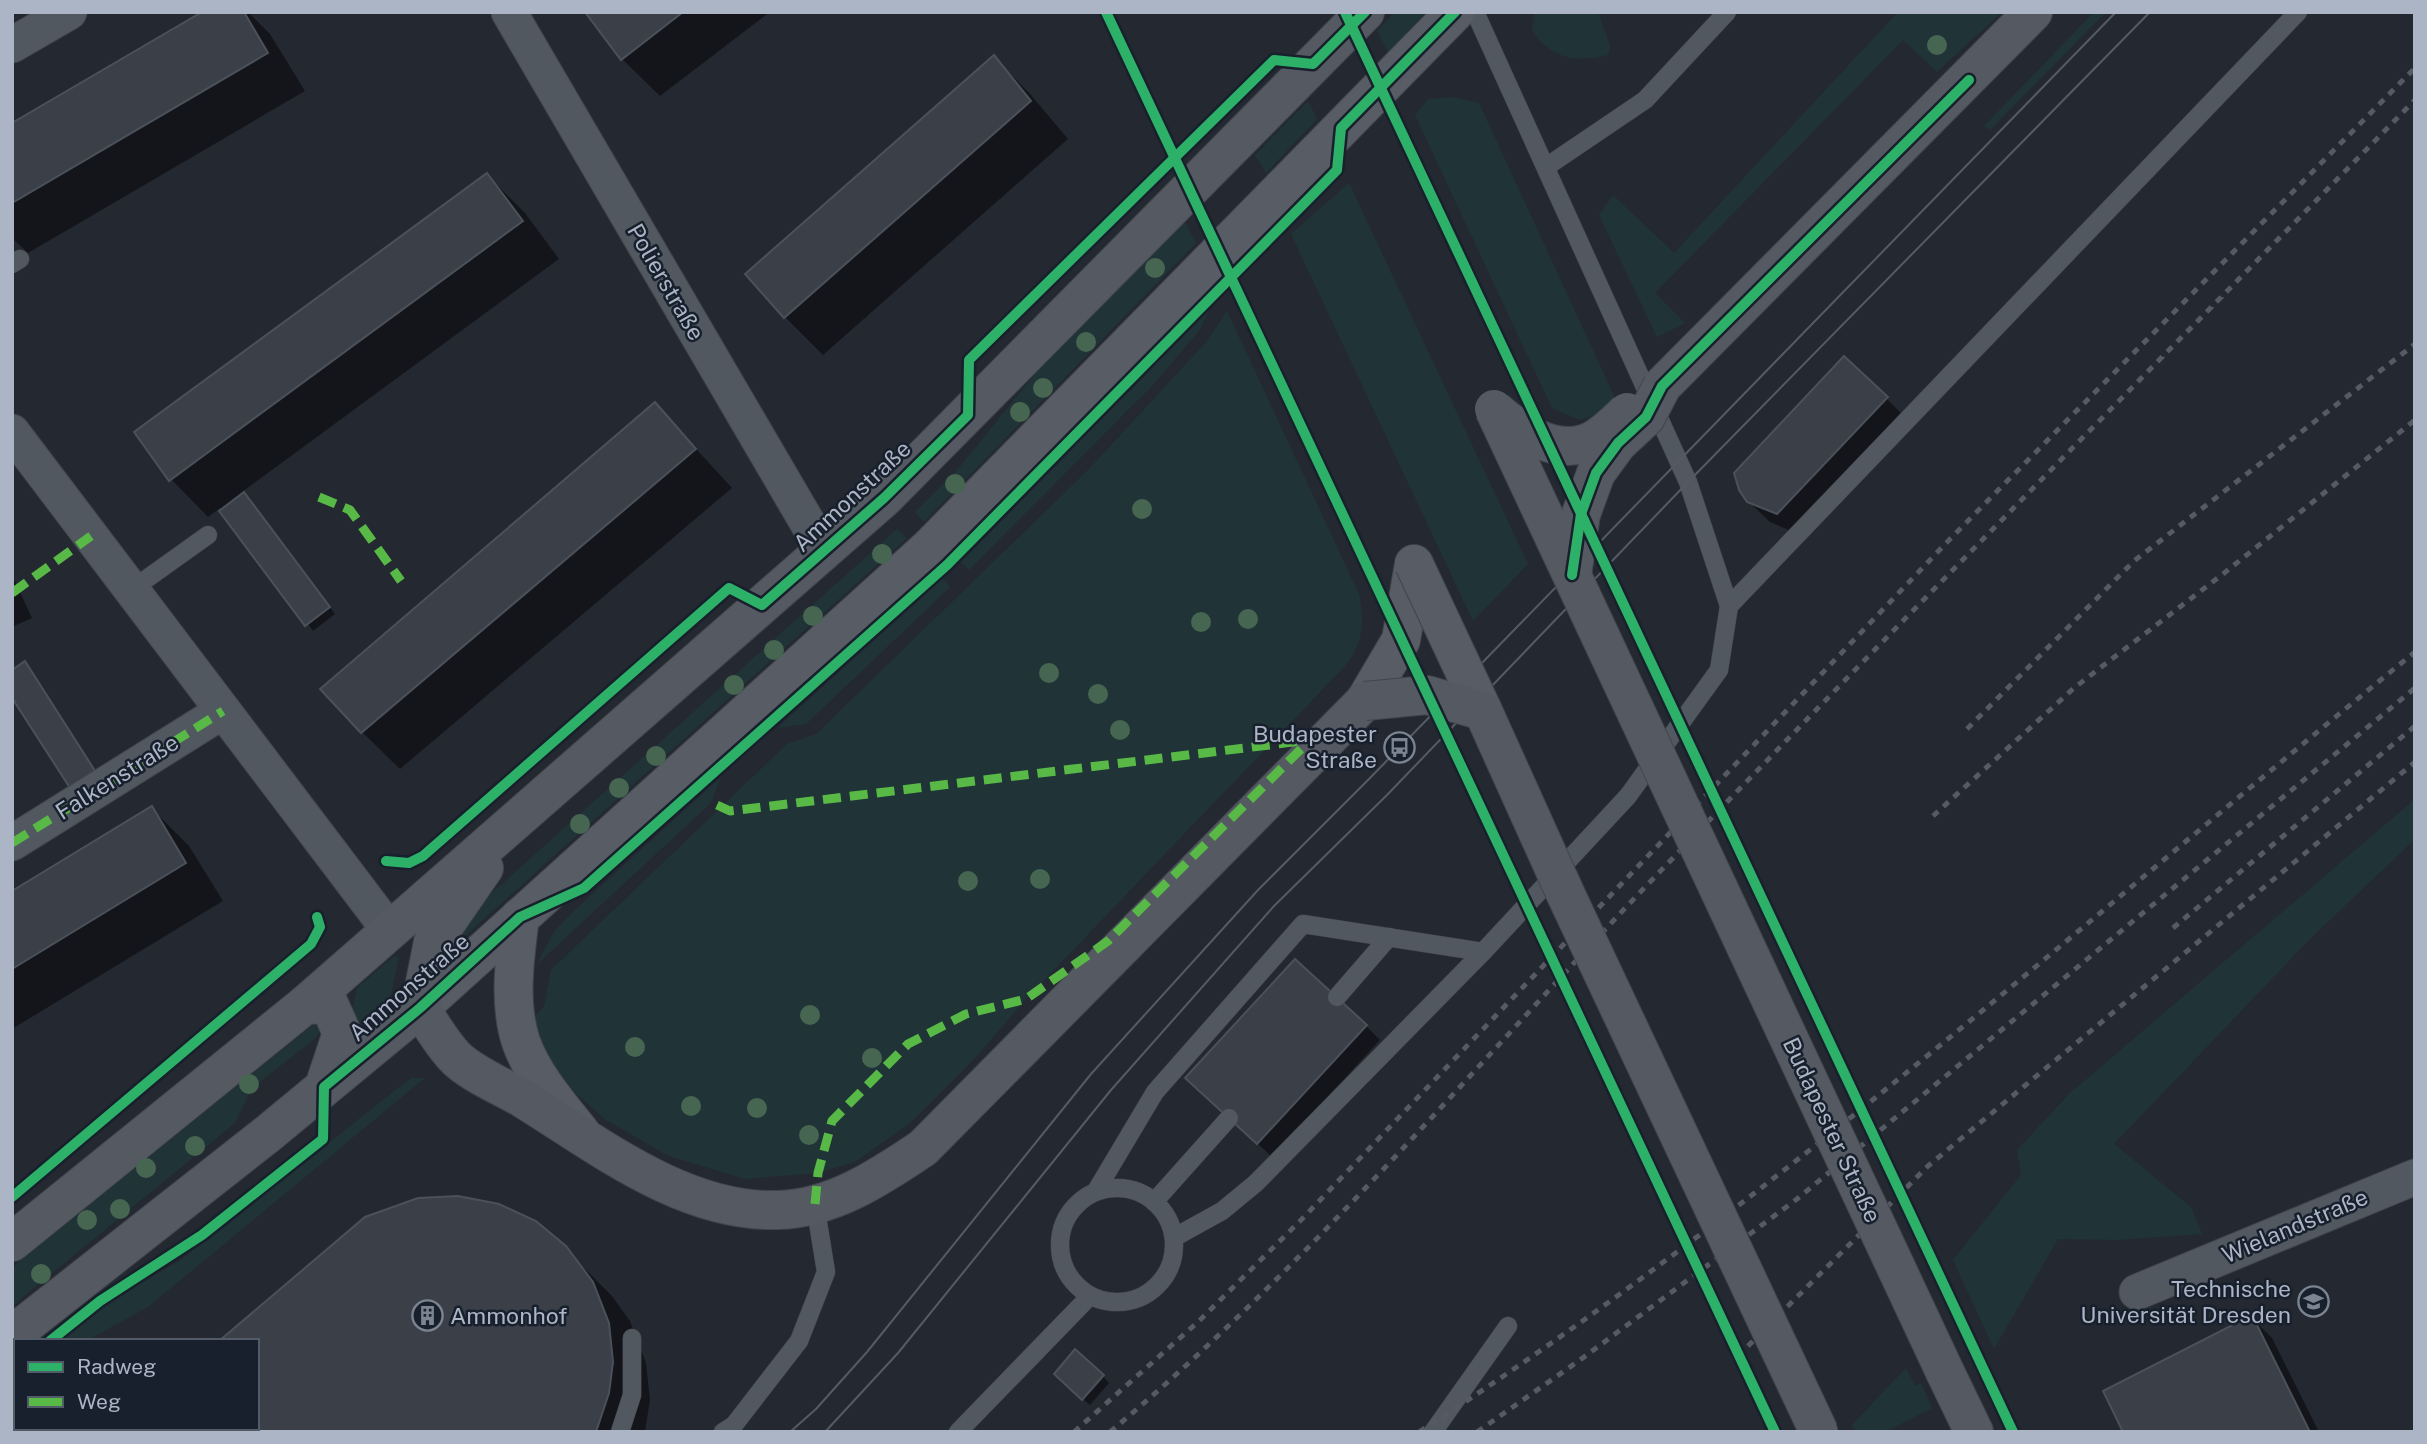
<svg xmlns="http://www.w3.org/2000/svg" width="2427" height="1444" font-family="'Public Sans',sans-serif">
<rect width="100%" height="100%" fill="#242931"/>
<g fill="#203337">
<path d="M1395 12H1426L1388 52 1377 31Z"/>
<path d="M1535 12H1598L1610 46 1608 55C1576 63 1551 59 1532 30Z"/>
<path d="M1898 12H2002L1937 72 1903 40 1655 293 1685 323 1657 337 1599 215 1613 195 1674 253Z"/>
<path d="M2094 12H2106L1990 130 1984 126Z"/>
<path d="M1453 97 1479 103 1616 400 1604 412 1580 420 1552 408 1415 115 1428 99Z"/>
<path d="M1308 101 1317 119 1266 173 1255 155Z"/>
<path d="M1349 183 1528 564 1473 621 1291 234Z"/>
<path d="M1185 222 1196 243 924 522 915 512 958 469 1039 369Z"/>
<path d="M1218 294 1199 331 1151 387 969 570 961 562 1142 378Z"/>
<path d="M1227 311 1359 594C1365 624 1363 642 1345 666L1026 999 974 1059 910 1123 855 1162 818 1173 745 1179 669 1156 606 1120 551 1071 532 1019 544 1007 551 970 787 744 816 734 1088 470 1207 341Z"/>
<path d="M897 529 907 538 466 935H461L473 910Z"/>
<path d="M943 578 950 587 806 724 777 728Z"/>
<path d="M721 777 711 803 536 965 555 930 577 908Z"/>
<path d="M2415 799V839L2309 940 2114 1144 2191 1207 2202 1234 2117 1240 2058 1239 1994 1349 1953 1260 2021 1175 2017 1150 2070 1093Z"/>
<path d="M394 956 399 957 390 998 352 1029 349 1027 357 988Z"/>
<path d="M314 1024 320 1031 316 1038 252 1088 235 1123 12 1306V1268Z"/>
<path d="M411 1078H425L148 1307 86 1341H61L108 1302 179 1261Z"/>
<path d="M1906 1368 1915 1386 1921 1383 1932 1408 1885 1432H1856L1852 1425Z"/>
</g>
<g fill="#0007">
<path d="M206 12H248L270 34 305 91 28 253 12 238V125Z"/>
<path d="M587 12H770L660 96 622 59Z"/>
<path d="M994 57 1031 95 1068 139 823 355 785 317Z"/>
<path d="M487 175 525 213 559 259 242 492 335 614 313 631 220 508 208 517 171 479Z"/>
<path d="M1886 398 1907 419 1798 534 1770 522 1748 501Z"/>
<path d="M655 404 732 488 400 769 362 732Z"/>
<path d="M12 575 32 618 12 627Z"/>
<path d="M25 664 102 781 80 796Z"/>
<path d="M152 809 189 846 223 901 12 1029V893Z"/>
<path d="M1366 1026 1380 1040 1272 1157 1202 1092Z"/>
<path d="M546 1230 612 1296 630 1321 646 1363 650 1400 645 1432H161L257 1428Z"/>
<path d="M2251 1317 2272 1338 2319 1432H2125Z"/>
<path d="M1103 1376 1109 1383 1090 1405 1062 1381Z"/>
</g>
<g fill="#3b4048" stroke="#4b515a" stroke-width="2">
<path d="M202 12H244L268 53 12 203V123Z"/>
<path d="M585 12H683L621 60Z"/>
<path d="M994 55 1031 101 784 318 745 274Z"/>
<path d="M487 173 523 221 169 481 134 432Z"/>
<path d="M1844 356 1888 397 1777 514 1747 502 1739 490 1734 473Z"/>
<path d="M655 402 696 449 361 733 320 689Z"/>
<path d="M244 492 330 607 305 626 219 511Z"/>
<path d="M25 661 97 774 72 791 12 698V670Z"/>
<path d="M152 806 186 863 12 969V891Z"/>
<path d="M1295 959 1367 1025 1257 1144 1185 1078Z"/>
<path d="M458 1196 499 1204 536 1221 566 1246 593 1282 609 1323 613 1362 609 1393 596 1432H159V1428H257V1341H219L365 1217 418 1198Z"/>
<path d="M2252 1315 2310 1432H2123L2103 1391Z"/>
<path d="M1075 1349 1104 1375 1082 1400 1054 1374Z"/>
</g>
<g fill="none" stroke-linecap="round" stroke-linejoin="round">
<defs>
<g id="service">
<path d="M1546 167 1645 100 1727 12"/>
<path d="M12 264 20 259"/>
<path d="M131 590 208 535"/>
<path d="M1729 606 2298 12"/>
<path d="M1337 997 1389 937"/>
<circle cx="1117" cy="1245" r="57"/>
<path d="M1096 1191 1155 1092 1303 924 1483 952"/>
<path d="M1154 1202 1229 1118"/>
<path d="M1175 1237 1222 1211 1256 1183 1483 952 1628 796 1719 670 1729 606 1688 482 1475 12"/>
<path d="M130 1432 133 1428"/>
<path d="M620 1432 632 1395V1338"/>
<path d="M723 1432 734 1425 799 1341 826 1272 815 1204"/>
<path d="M958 1432 1090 1296"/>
<path d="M1433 1432 1508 1326"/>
</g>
<g id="minor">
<path d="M509 12 824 551"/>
<path d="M12 45 69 12"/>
<path d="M12 432 390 931"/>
<path d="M12 843 223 711"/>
<path d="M2137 1292 2415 1177"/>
</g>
<g id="secondary">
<path d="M1365 701 1401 640 1414 564"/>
<path d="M520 917C515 956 508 1003 521 1042 533 1076 559 1105 581 1133"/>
<path d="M420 1008 930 547 1455 12"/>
</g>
<g id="primary">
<path d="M1662 386 2033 12"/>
<path d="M484 868 433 942 420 1008C431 1024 441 1042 454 1056 468 1072 503 1087 522 1098 598 1145 684 1213 778 1210 832 1209 880 1177 923 1148L1365 701"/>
<path d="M305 1005 329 1004 342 1033 324 1087"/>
<path d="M12 1242 305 1005 884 498 1365 12"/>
<path d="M12 1335 265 1136 420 1008"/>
<path d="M1945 1372 1974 1432"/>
</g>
</defs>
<use href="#service" stroke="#40444b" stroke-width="19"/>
<use href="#minor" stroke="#40444b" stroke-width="37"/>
<use href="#secondary" stroke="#40444b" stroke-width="40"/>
<use href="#primary" stroke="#41464e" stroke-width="40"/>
<use href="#service" stroke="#525860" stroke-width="18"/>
<use href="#minor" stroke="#525860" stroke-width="35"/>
<use href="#secondary" stroke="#575c65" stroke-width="38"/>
<use href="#primary" stroke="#555a62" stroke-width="38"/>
<g stroke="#565b63" stroke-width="2">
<path d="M790 1432 816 1409 867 1352 1091 1074 1258 890 1369 779 2116 12"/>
<path d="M825 1432 898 1353 1111 1090 1274 906 1387 795 1688 482 2150 12"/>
</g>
<g stroke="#565b63" stroke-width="5" stroke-dasharray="7 7" stroke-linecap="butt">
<path d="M1967 729 2134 561 2415 344"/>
<path d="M1933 816 2074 688 2223 574 2415 420"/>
<path d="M2173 928 2415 726"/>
<path d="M1738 1356 1928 1166 2415 762"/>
<path d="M1074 1432 1199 1321 1302 1219 1951 538 2415 68"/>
<path d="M1110 1432C1306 1268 1472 1069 1648 884 1901 620 2159 361 2415 100"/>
<path d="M1419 1432C1773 1204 2088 917 2415 652"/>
<path d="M1477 1432 1580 1360 1797 1199 2415 688"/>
</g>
<defs>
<path id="secondary-bridge" d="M1414 564 1483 711"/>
<g id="primary-bridge">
<path d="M1494 409 1945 1372"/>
<path d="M1495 410C1517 430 1551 453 1583 444 1600 440 1615 423 1627 412"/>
<path d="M1572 575 1581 514 1596 473 1618 443 1646 417 1662 386"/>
<path d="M1365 701 1427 695 1483 711 1566 895 1819 1432"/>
</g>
</defs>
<use href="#secondary-bridge" stroke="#40444b" stroke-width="40" stroke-linecap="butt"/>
<use href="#primary-bridge" stroke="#41464e" stroke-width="40" stroke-linecap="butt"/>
<use href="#secondary-bridge" stroke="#575c65" stroke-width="38"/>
<use href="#primary-bridge" stroke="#555a62" stroke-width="38"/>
<g stroke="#58b947" stroke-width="9" stroke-dasharray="18 9" stroke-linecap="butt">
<path d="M319 497 350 510 401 581"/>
<path d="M12 593 91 536"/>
<path d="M717 805 730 811 1310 740"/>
<path d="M12 843 223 711"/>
<path d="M815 1204 818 1173 832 1121 908 1044 966 1014 1026 999 1108 941 1310 740"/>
</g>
<defs>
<g id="cycleway">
<path d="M1106 12 1775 1432"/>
<path d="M1345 12 2013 1432"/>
<path d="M1572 575 1581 514 1596 473 1618 443 1646 417 1662 386 1969 80"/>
<path d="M386 861 409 863 423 856 729 588 762 605 884 498 968 415 969 360 1274 60 1313 64 1365 12"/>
<path d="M12 1197 311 944 320 927 317 917"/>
<path d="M50 1341 100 1301 202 1235 323 1139 324 1087 420 1008 520 917 584 888 947 565 1337 170 1341 128 1455 12"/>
</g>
</defs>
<use href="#cycleway" stroke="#17202c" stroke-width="15"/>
<use href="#cycleway" stroke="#2db169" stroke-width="10"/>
</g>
<g fill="#466652">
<circle cx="1937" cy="45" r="10"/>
<circle cx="1155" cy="268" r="10"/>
<circle cx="1086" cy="342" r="10"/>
<circle cx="1043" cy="388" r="10"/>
<circle cx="1020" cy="412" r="10"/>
<circle cx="955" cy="484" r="10"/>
<circle cx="1142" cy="509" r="10"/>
<circle cx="882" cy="554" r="10"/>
<circle cx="813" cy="616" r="10"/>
<circle cx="1248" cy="619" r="10"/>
<circle cx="1201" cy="622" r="10"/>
<circle cx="774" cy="650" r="10"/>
<circle cx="1049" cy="673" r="10"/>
<circle cx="734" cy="685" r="10"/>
<circle cx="1098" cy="694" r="10"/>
<circle cx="1120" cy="730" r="10"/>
<circle cx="656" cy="756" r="10"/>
<circle cx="619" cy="788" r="10"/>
<circle cx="580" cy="824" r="10"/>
<circle cx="1040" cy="879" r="10"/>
<circle cx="968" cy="881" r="10"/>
<circle cx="810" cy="1015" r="10"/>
<circle cx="635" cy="1047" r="10"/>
<circle cx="872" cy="1058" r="10"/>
<circle cx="249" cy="1084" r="10"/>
<circle cx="691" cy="1106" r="10"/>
<circle cx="757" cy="1108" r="10"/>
<circle cx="809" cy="1135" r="10"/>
<circle cx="195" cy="1146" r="10"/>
<circle cx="146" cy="1168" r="10"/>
<circle cx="120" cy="1209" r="10"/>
<circle cx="87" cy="1220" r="10"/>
<circle cx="41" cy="1274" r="10"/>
</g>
<defs>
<symbol id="bus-ring" viewBox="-11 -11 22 22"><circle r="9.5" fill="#17202c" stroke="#7c8491" stroke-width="1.5"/><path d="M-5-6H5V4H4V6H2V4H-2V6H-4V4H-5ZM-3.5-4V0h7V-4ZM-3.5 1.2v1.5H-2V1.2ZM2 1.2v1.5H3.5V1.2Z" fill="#7c8491"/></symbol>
<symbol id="university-ring" viewBox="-11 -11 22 22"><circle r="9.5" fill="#17202c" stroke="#7c8491" stroke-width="1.5"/><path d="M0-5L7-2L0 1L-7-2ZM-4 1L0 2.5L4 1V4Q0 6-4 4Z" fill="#7c8491"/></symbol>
<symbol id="building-ring" viewBox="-11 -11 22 22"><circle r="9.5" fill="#17202c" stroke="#7c8491" stroke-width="1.5"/><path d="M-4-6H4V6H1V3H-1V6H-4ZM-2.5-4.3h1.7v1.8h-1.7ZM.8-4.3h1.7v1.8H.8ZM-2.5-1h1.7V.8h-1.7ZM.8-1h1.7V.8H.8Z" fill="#7c8491"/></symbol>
</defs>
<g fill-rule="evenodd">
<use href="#bus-ring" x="1382" y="730" width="35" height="35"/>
<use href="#university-ring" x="2296" y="1284" width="35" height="35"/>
<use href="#building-ring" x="410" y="1298" width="35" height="35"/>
</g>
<g text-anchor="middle" stroke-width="5" stroke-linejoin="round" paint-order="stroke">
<g font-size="23" fill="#abb5c5" stroke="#17202c">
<text transform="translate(666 282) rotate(60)" y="8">Polierstraße</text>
<text transform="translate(852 496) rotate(-43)" y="8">Ammonstraße</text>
<text transform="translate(117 777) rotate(-32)" y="8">Falkenstraße</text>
<text transform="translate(409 987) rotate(-41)" y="8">Ammonstraße</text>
<text transform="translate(1832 1130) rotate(65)" y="8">Budapester Straße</text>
<text transform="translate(2295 1226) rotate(-23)" y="8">Wielandstraße</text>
</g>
<g font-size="23" fill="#abb5c5" stroke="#17202c" text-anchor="end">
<text x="1377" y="742">Budapester<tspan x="1377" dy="26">Straße</tspan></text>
<text x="2291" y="1297">Technische<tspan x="2291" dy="26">Universität Dresden</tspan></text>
<text x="450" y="1324" text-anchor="start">Ammonhof</text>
</g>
</g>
<rect width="2427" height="1444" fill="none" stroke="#abb5c5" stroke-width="28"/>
<rect x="14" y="1339" width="245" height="91" fill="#17202c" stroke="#525c69" stroke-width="2"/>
<rect x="28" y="1362" width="35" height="10" fill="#2db169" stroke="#525c69" stroke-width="2"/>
<text x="77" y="1374" font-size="21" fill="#abb5c5">Radweg</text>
<rect x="28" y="1397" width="35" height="10" fill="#58b947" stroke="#525c69" stroke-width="2"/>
<text x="77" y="1409" font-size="21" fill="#abb5c5">Weg</text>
</svg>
